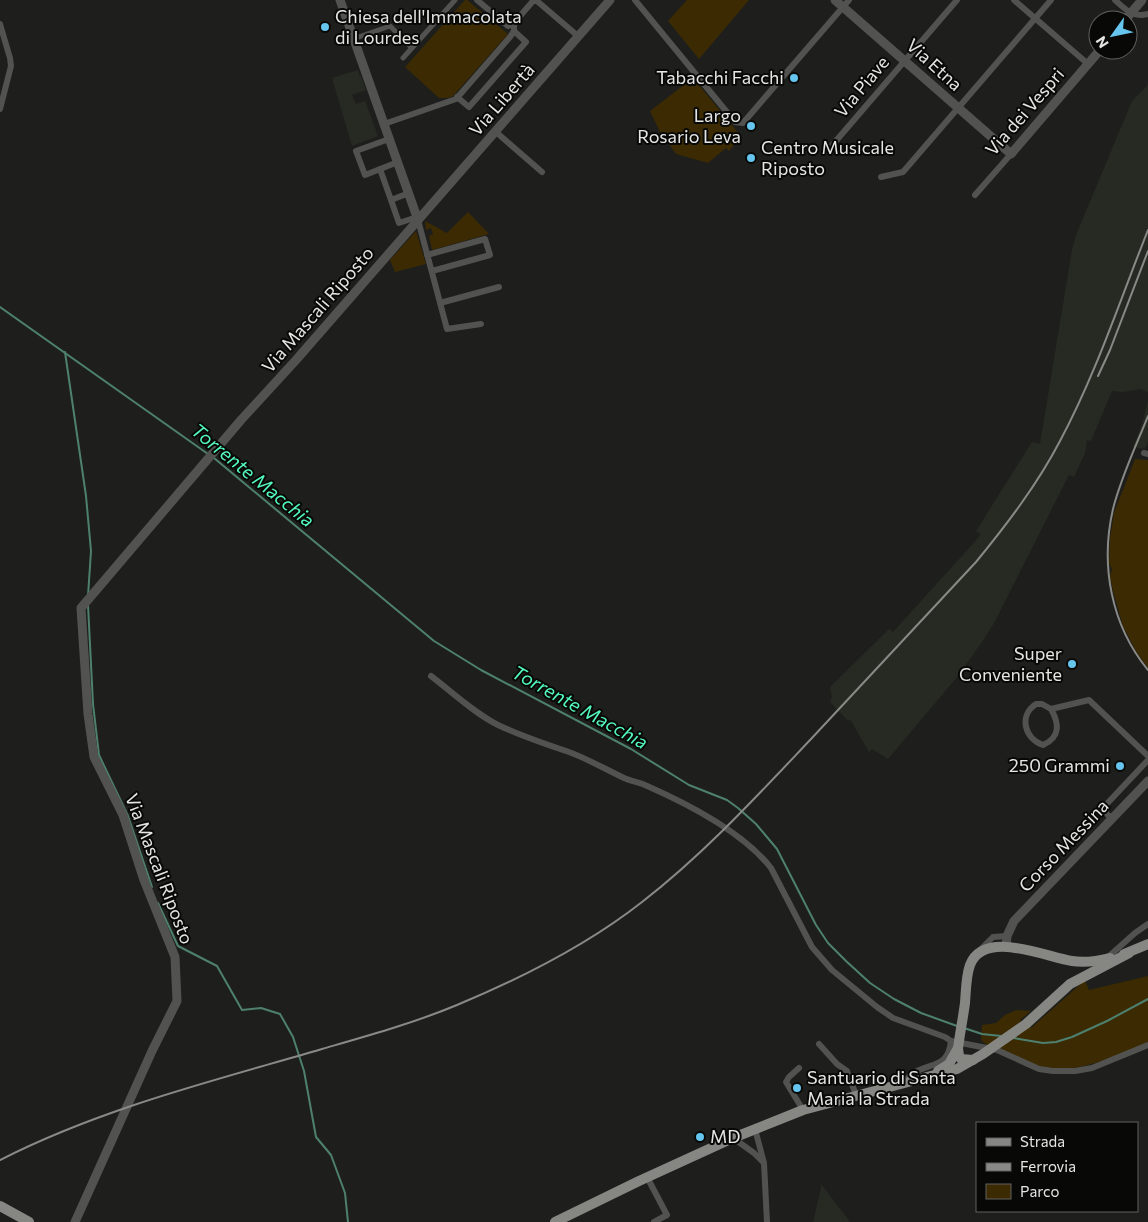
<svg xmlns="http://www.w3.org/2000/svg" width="1148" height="1222" font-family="Commissioner,sans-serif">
<rect width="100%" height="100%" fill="#1e1f1c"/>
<g fill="#272a22">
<path d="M358 70 359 75 361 76 366 90 352 95 356 104 365 101 378 136 352 146 332 78Z"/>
<path d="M1148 82V392L1140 389 1123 392 1112 391 1091 441 1087 440 1085 453 1074 477 1069 475 994 623 984 639 958 676 888 759 872 749 869 752 850 719 848 721 830 702 832 697 830 687 889 629 893 632 979 537 981 534 976 531 1032 442 1040 444 1072 250 1076 235 1132 101 1147 86Z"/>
<path d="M1148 401V441L1145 449 1133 447 1142 424Z"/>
<path d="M821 1184 850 1222H813L821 1188Z"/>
</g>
<g fill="#3b2a02">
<path d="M465 0H467L508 34 453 96 448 98H439L405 67Z"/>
<path d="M687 0H749L699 59 668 21Z"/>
<path d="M693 78 741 136 729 151 726 148 708 163 676 154 660 132 650 111Z"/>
<path d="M468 212 489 234 432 250 429 236 433 234 431 228 426 230 425 221 447 233Z"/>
<path d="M416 231 426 264 395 272 390 260Z"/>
<path d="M1135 459 1148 460V668L1137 653 1123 626 1113 591 1110 576 1112 569 1109 563 1110 538 1114 513Z"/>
<path d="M1148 976V1043C1111 1057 1077 1076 1037 1066 1028 1064 1018 1057 1009 1053 1000 1049 988 1047 981 1040L982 1025 996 1023 1005 1015 1016 1010 1031 1011 1020 1020 1031 1028 1085 980 1089 990Z"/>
</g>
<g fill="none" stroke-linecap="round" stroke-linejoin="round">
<g stroke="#4e8070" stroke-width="2">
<path d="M0 307 208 454"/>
<path d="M65 352 86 496 91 551 88 596"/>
<path d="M214 458 434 641 481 670 631 749 689 785 727 800 738 808 756 824 777 849 816 925 828 943 846 961 870 983 894 999 921 1013 957 1026"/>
<path d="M88 605 93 704 99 755 128 816 152 887"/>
<path d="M158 903 178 946 217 966 242 1010 261 1008 280 1014 293 1037 304 1071 316 1137 331 1155 345 1193 348 1222"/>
<path d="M964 1028 982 1034 1001 1036"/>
<path d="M1013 1038 1043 1043 1056 1042 1072 1037 1107 1021 1148 999"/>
</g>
<g stroke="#525251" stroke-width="5">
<path d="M353 39 390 26 412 48"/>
<path d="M403 58 455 0"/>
</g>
<g stroke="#525251" stroke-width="6">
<path d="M477 0 508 26 514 23 533 1H537L579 37"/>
<path d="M635 0 735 122 743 123 849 0"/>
<path d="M1014 0 1088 64"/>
<path d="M1115 0C1126 10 1133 18 1148 14"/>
<path d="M0 24 10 58 11 66 0 109"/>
<path d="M457 97 469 107 526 42 514 31"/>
<path d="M384 124 456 99 510 37 514 31V23"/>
<path d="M496 132 542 172"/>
<path d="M389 139 356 151 365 175 398 162"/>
<path d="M829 149 957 0"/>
<path d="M380 169 391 200 409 193"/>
<path d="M881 177 903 172 1051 0"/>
<path d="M975 195 1011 154"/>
<path d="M391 200 399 223 417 217"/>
<path d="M418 220 447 329 481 324"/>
<path d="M427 255 485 239 490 255 432 271"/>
<path d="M440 303 499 287"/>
<path d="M1144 453 1148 454"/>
<path d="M431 676C452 692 474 713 498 725 521 736 545 744 569 752 588 759 605 769 624 778 630 781 638 782 645 785 686 803 743 832 771 868L812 947 832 970 877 1007 893 1018 945 1037 951 1041 997 1050 1039 1069 1053 1071H1075L1092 1068 1148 1045"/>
<path d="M1036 704H1042L1051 709C1059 723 1061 737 1043 745 1025 739 1018 716 1036 704Z"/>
<path d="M1051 709 1089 700 1148 756"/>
<path d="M1112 819 1102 809 1148 760"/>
<path d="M979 951 993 937 1007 936"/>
<path d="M1107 958 1135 933 1148 924"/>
<path d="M819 1044 837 1064 847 1071 856 1095"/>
<path d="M799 1068 789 1077 786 1082 803 1110"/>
<path d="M904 1081C907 1079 910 1075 913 1073 932 1062 948 1068 951 1041"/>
<path d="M755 1129 764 1163 767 1222"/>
<path d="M733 1138 754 1153 763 1162"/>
<path d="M647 1177 667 1215 654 1222"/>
</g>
<g stroke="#525251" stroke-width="9">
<path d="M340 0 418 220"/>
<path d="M835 0 1011 154 1100 50"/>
<path d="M1125 20 1142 0"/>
<path d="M1006 947 1007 936 1014 921 1148 781"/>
<path d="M75 1222 152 1051 177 1001 175 957 144 880 123 815 94 757 88 714 81 608 241 420 296 360 610 0"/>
</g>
<g stroke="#868683" stroke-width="10">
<path d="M1124 954 1148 944"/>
<path d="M973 1060 961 1059 959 1056 958 1048C960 1033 963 1018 965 1003 966 990 966 976 970 965 984 929 1046 957 1072 961 1085 963 1098 961 1110 958"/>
<path d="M938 1071 949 1064 958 1048"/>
<path d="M0 1206 29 1222"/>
<path d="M555 1222 639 1181 733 1138 803 1110 957 1069 983 1054 1026 1024 1070 984 1129 953"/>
</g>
<g stroke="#898a87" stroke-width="2">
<path d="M1098 376 1110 350 1148 251"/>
<path d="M1148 416C1136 446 1121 477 1113 509 1100 565 1111 625 1148 670"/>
<path d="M0 1160C102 1108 213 1081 322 1049 367 1036 414 1023 457 1005 522 978 586 946 642 902 704 854 757 796 811 739 866 680 921 621 976 562 1007 524 1037 485 1060 441 1096 374 1120 300 1148 230"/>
</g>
</g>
<g fill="#65c5ee" stroke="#080907" stroke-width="2">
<circle cx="325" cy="27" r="5"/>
<circle cx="794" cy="78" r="5"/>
<circle cx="751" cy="126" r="5"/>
<circle cx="751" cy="158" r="5"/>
<circle cx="1072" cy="664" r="5"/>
<circle cx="1120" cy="766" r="5"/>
<circle cx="797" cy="1088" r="5"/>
<circle cx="700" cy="1137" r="5"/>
</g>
<g text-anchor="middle" stroke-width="4" stroke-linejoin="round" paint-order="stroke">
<g font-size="18" fill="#e5e6e4" stroke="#080907" text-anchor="start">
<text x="335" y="23">Chiesa dell'Immacolata<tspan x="335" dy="21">di Lourdes</tspan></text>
<text x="784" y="84" text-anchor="end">Tabacchi Facchi</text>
<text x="741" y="122" text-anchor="end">Largo<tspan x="741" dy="21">Rosario Leva</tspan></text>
<text x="761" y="154">Centro Musicale<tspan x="761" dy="21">Riposto</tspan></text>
<text x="1062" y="660" text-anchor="end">Super<tspan x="1062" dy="21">Conveniente</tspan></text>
<text x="1110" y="772" text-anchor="end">250 Grammi</text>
<text x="807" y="1084">Santuario di Santa<tspan x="807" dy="21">Maria la Strada</tspan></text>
<text x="710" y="1143">MD</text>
</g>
<g font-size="18" fill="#e5e6e4" stroke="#080907">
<text transform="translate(934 65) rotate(42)" y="6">Via Etna</text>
<text transform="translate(862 87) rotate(-50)" y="6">Via Piave</text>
<text transform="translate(502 100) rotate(-49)" y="6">Via Libertà</text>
<text transform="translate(1025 112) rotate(-49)" y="6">Via dei Vespri</text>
<text transform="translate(318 310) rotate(-49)" y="6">Via Mascali Riposto</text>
<text transform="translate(1064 846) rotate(-46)" y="6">Corso Messina</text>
<text transform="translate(159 869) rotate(69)" y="6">Via Mascali Riposto</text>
</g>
<g font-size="19" font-style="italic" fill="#53f9c1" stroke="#080907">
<text transform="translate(253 475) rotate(39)" y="7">Torrente Macchia</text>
<text transform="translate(580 707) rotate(29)" y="7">Torrente Macchia</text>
</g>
</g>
<rect x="976" y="1122" width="162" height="90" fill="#080907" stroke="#60615f"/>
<rect x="986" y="1138" width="25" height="8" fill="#868683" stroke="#60615f"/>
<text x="1020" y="1147" font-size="15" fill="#e5e6e4">Strada</text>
<rect x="986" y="1163" width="25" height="8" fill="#898a87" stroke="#60615f"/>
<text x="1020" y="1172" font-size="15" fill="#e5e6e4">Ferrovia</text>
<rect x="986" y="1184" width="25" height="15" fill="#3b2a02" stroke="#60615f"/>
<text x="1020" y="1197" font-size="15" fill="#e5e6e4">Parco</text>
<g transform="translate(1113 35) rotate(237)"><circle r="24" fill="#080907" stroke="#60615f"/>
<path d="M0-4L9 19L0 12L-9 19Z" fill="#65c5ee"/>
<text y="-8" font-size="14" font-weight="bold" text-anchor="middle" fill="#e5e6e4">N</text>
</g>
</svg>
